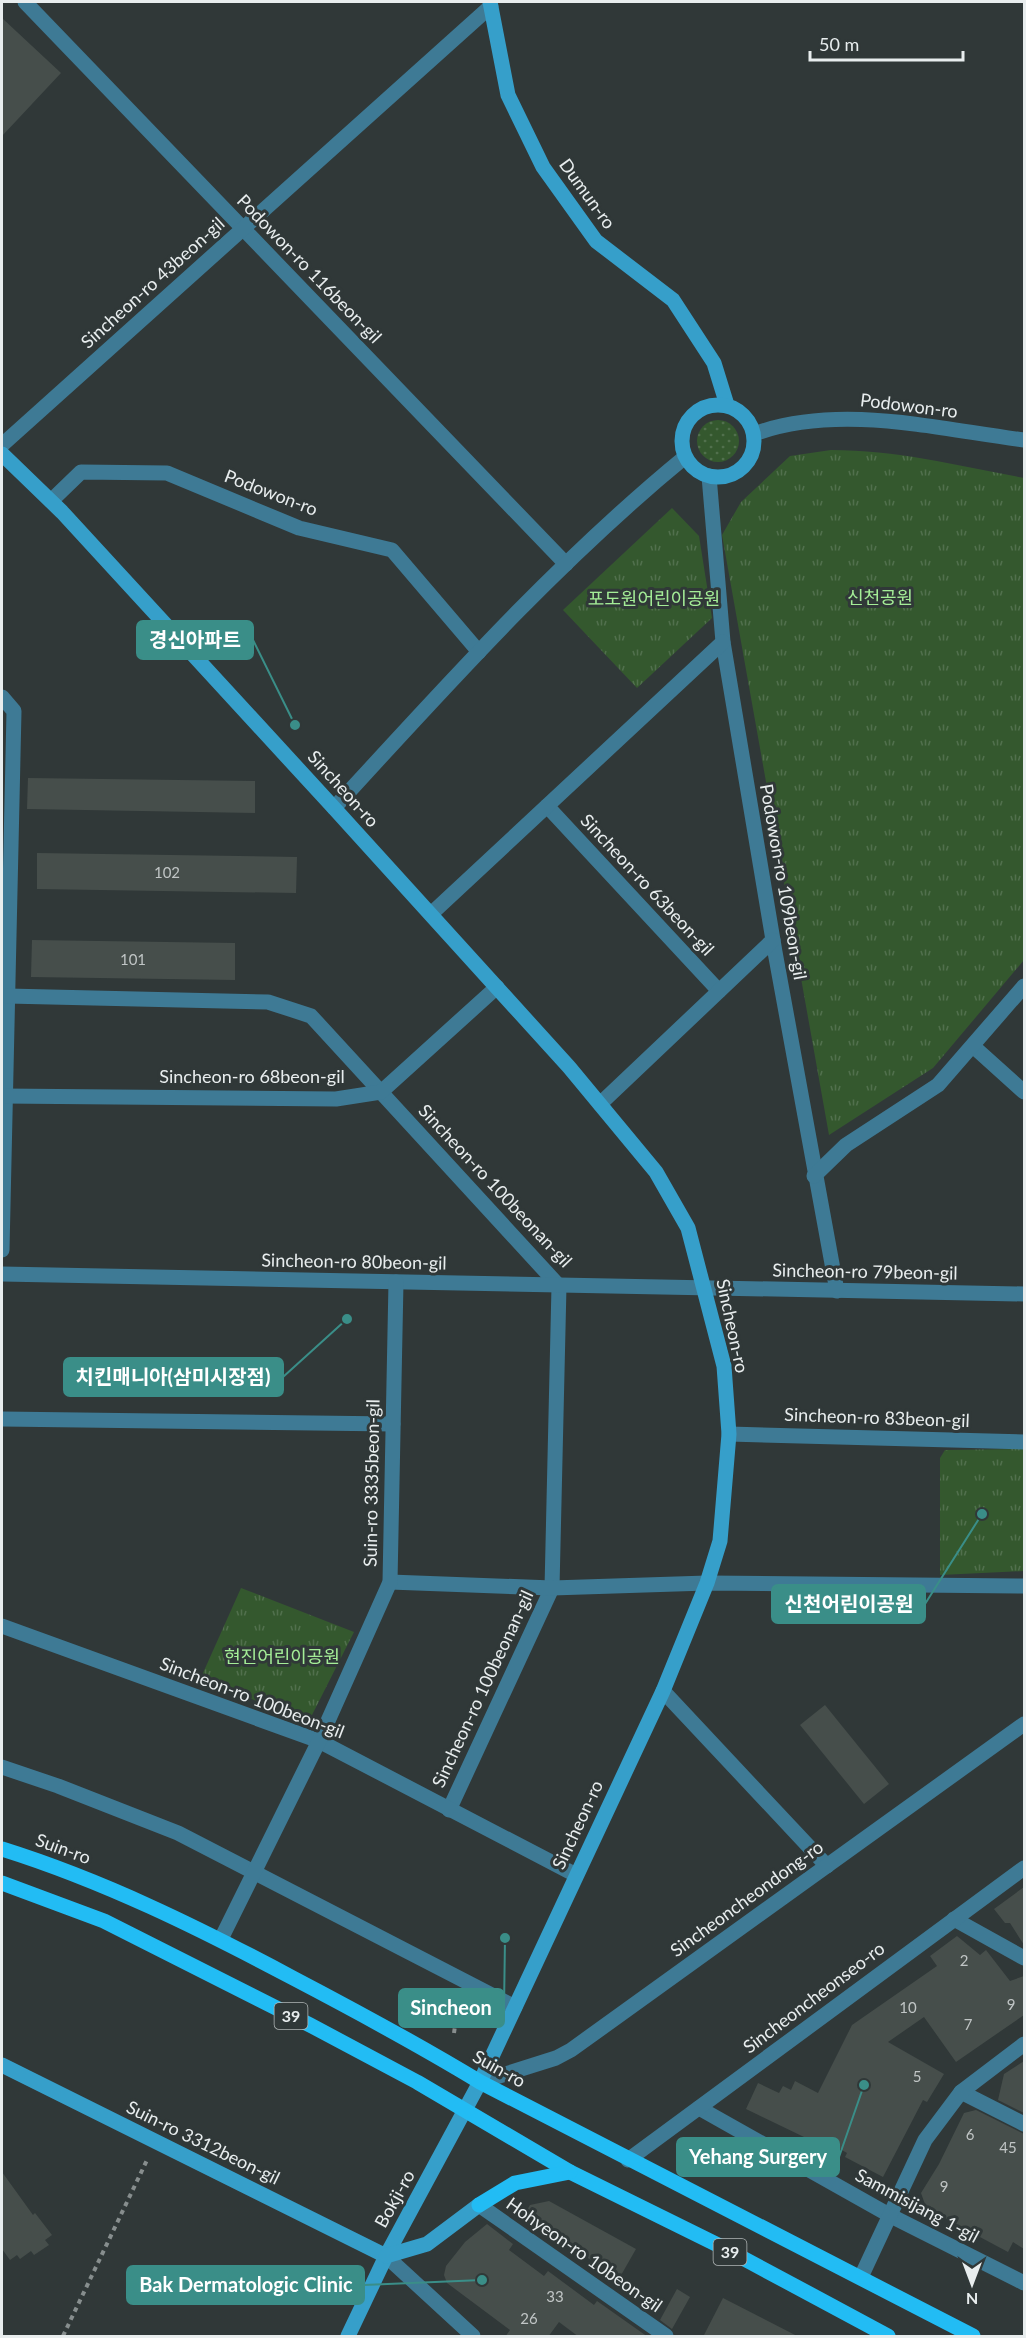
<svg xmlns="http://www.w3.org/2000/svg" width="1026" height="2338" font-family="Lato,'Noto Sans KR',sans-serif">
<defs>
<pattern id="grass-dots" width="8" height="8" patternUnits="userSpaceOnUse" patternTransform="scale(1.5)"><rect width="8" height="8" fill="#34582e"/><path d="M2 2h.1M6 6h.1" fill="none" stroke="#51704d" stroke-width="1.8" stroke-linecap="round"/></pattern>
<pattern id="park-tufts" width="24" height="20" patternUnits="userSpaceOnUse" patternTransform="scale(1.5)"><rect width="24" height="20" fill="#34582e"/><path d="M3 7l-1-3M5 7V3M7 7l1-3M15 17l-1-3M17 17v-4M19 17l1-3" fill="none" stroke="#51704d"/></pattern>
</defs>
<rect width="100%" height="100%" fill="#303838"/>
<circle fill="url(#grass-dots)" cx="718" cy="441" r="21"/>
<g fill="url(#park-tufts)">
<path d="M831 450C897 450 960 466 1024 478V960L933 1068 829 1135 722 535 741 502 790 456Z"/>
<path d="M672 508 699 536 712 618 637 688 563 610Z"/>
<path d="M1024 1449V1571L940 1575V1458L945 1450Z"/>
<path d="M241 1588 354 1632 312 1715 302 1719 204 1680 203 1673Z"/>
</g>
<g fill="#464e4b">
<path d="M2 18 61 73 2 136Z"/>
<path d="M28 778 255 781V813L27 809Z"/>
<path d="M37 853 297 857 296 893 37 889Z"/>
<path d="M32 940 235 943V980L31 977Z"/>
<path d="M825 1705 889 1784 864 1804 800 1725Z"/>
<path d="M1024 1887V1945L1010 1923H1005L994 1909Z"/>
<path d="M957 1936 980 1955 986 1950 1010 1981 1024 1976V2015L956 2062 924 2017 888 2042 944 2074 927 2102 923 2100 883 2177 845 2157 847 2153 828 2142 812 2144 804 2137 746 2109 758 2083 779 2093 783 2086 791 2090 795 2081 818 2093 852 2025 937 1966 930 1956Z"/>
<path d="M1024 2061V2113L998 2100 1004 2074Z"/>
<path d="M976 2110 1024 2134V2249L1013 2242 1008 2252 950 2221 926 2207 921 2193 939 2164 964 2113Z"/>
<path d="M2 2172 33 2215 35 2213 52 2235 45 2240 49 2245 34 2255 31 2251 20 2259 17 2255 10 2260 2 2249Z"/>
<path d="M549 2201 636 2249 620 2277 522 2219 530 2205Z"/>
<path d="M487 2224 513 2244 509 2250 544 2276 548 2271 594 2305 597 2301 648 2337H579L559 2322 548 2337H505L510 2330 447 2283 444 2275 446 2266 465 2242Z"/>
<path d="M677 2289 690 2297 672 2329 660 2320Z"/>
<path d="M723 2298 799 2337H703Z"/>
</g>
<g fill="none" stroke-linecap="round" stroke-linejoin="round">
<g stroke="#878e8e" stroke-width="4" stroke-dasharray="4.5 4.5" stroke-linecap="butt">
<path d="M454 2033 458 2005"/>
<path d="M63 2336 148 2158"/>
</g>
<g stroke="#3e7a95" stroke-width="15">
<path d="M25 2 566 564"/>
<path d="M754 434C839 403 937 429 1024 440"/>
<path d="M2 445 491 6"/>
<path d="M709 476 723 642 775 952 837 1291"/>
<path d="M51 501 81 472 167 473 299 528 392 550 479 652"/>
<path d="M2 697 14 711 2 1250"/>
<path d="M547 806 719 991"/>
<path d="M334 808C446 686 557 562 685 457"/>
<path d="M431 914 723 642"/>
<path d="M7 996 268 1002 311 1016 559 1286 552 1588 449 1810"/>
<path d="M974 1047 1024 1092"/>
<path d="M2 1096 336 1099 381 1092 497 987"/>
<path d="M600 1104 773 940"/>
<path d="M814 1176 846 1145 938 1085 1024 986"/>
<path d="M2 1274 1024 1294"/>
<path d="M2 1419 393 1424"/>
<path d="M729 1434 1024 1442"/>
<path d="M390 1582 552 1588 707 1583 1024 1586"/>
<path d="M2 1626 319 1741 576 1875"/>
<path d="M663 1691 827 1866"/>
<path d="M2 1767 58 1786 178 1833 515 2007"/>
<path d="M954 1919 1024 1958"/>
<path d="M221 1939 319 1741 390 1582 396 1282"/>
<path d="M480 2082 556 2058 571 2050 1024 1724"/>
<path d="M961 2092 1024 2124"/>
<path d="M699 2108 891 2216 1024 2283"/>
<path d="M628 2160 1024 1868"/>
<path d="M479 2205 666 2336"/>
<path d="M386 2256 473 2336"/>
<path d="M861 2277 925 2140 961 2092 1024 2044"/>
</g>
<g stroke="#369fca" stroke-width="15">
<path d="M490 2 508 95 543 167 596 241 673 300 714 363 727 405"/>
<circle cx="718" cy="441" r="36"/>
<path d="M2 454 62 512 334 808 569 1067 656 1172 688 1228 724 1366 729 1434 720 1541 707 1583 663 1691 480 2082 386 2256 348 2336"/>
<path d="M2 2065 386 2256"/>
<path d="M386 2256 427 2244 479 2205"/>
</g>
<g stroke="#22bcf4" stroke-width="15">
<path d="M2 1849C104 1881 199 1928 293 1978 356 2011 419 2045 480 2082L973 2336"/>
<path d="M2 1883 104 1921 310 2025 417 2082 570 2172 724 2248 888 2336"/>
<path d="M479 2205 515 2183 570 2172"/>
</g>
</g>
<g text-anchor="middle" stroke-width="6" stroke-linejoin="round" paint-order="stroke">
<g font-size="15" fill="#c0c5c5">
<text x="167" y="878">102</text>
<text x="133" y="965">101</text>
<text x="964" y="1966">2</text>
<text x="1011" y="2010">9</text>
<text x="908" y="2013">10</text>
<text x="968" y="2030">7</text>
<text x="917" y="2082">5</text>
<text x="970" y="2140">6</text>
<text x="1008" y="2153">45</text>
<text x="944" y="2192">9</text>
<text x="555" y="2302">33</text>
<text x="529" y="2324">26</text>
</g>
<g fill="#303838" stroke="#b1b7b7" stroke-width="1.5">
<rect x="274.5" y="2003" width="33" height="26" rx="4.5"/>
<rect x="713.5" y="2239" width="33" height="26" rx="4.5"/>
</g>
<g font-size="16" font-weight="bold" fill="#e8edee">
<text x="291" y="2022">39</text>
<text x="730" y="2258">39</text>
</g>
<g font-size="18" fill="#e8edee" stroke="#303838">
<text transform="translate(587 194) rotate(54)" y="6">Dumun-ro</text>
<text transform="translate(309 269) rotate(46)" y="6">Podowon-ro 116beon-gil</text>
<text transform="translate(153 283) rotate(-42)" y="6">Sincheon-ro 43beon-gil</text>
<text transform="translate(909 406) rotate(7)" y="6">Podowon-ro</text>
<text transform="translate(271 493) rotate(21)" y="6">Podowon-ro</text>
<text transform="translate(343 789) rotate(48)" y="6">Sincheon-ro</text>
<text transform="translate(783 882) rotate(80)" y="6">Podowon-ro 109beon-gil</text>
<text transform="translate(647 885) rotate(47)" y="6">Sincheon-ro 63beon-gil</text>
<text x="252" y="1083">Sincheon-ro 68beon-gil</text>
<text transform="translate(495 1186) rotate(47)" y="6">Sincheon-ro 100beonan-gil</text>
<text transform="translate(354 1262) rotate(1)" y="6">Sincheon-ro 80beon-gil</text>
<text transform="translate(865 1272) rotate(1)" y="6">Sincheon-ro 79beon-gil</text>
<text transform="translate(732 1326) rotate(78)" y="6">Sincheon-ro</text>
<text transform="translate(877 1418) rotate(2)" y="6">Sincheon-ro 83beon-gil</text>
<text transform="translate(372 1483) rotate(-89)" y="6">Suin-ro 3335beon-gil</text>
<text transform="translate(483 1689) rotate(-65)" y="6">Sincheon-ro 100beonan-gil</text>
<text transform="translate(252 1698) rotate(21)" y="6">Sincheon-ro 100beon-gil</text>
<text transform="translate(578 1825) rotate(-65)" y="6">Sincheon-ro</text>
<text transform="translate(63 1849) rotate(20)" y="6">Suin-ro</text>
<text transform="translate(747 1899) rotate(-36)" y="6">Sincheoncheondong-ro</text>
<text transform="translate(814 1998) rotate(-37)" y="6">Sincheoncheonseo-ro</text>
<text transform="translate(499 2069) rotate(29)" y="6">Suin-ro</text>
<text transform="translate(203 2143) rotate(26)" y="6">Suin-ro 3312beon-gil</text>
<text transform="translate(395 2199) rotate(-61)" y="6">Bokji-ro</text>
<text transform="translate(917 2206) rotate(28)" y="6">Sammisijang 1-gil</text>
<text transform="translate(584 2255) rotate(35)" y="6">Hohyeon-ro 10beon-gil</text>
</g>
<g font-size="18" fill="#a4ed97" stroke="#303838">
<text x="880" y="604">신천공원</text>
<text x="654" y="605">포도원어린이공원</text>
<text x="282" y="1663">현진어린이공원</text>
</g>
</g>
<path fill="none" stroke="#3a8e88" stroke-width="2" d="M295 725L253 640M347 1319L283 1377M982 1514L925 1604M505 1938L504 2008M864 2085L839 2157M482 2280L364 2285"/>
<g fill="#3a8e88" stroke="#303838" stroke-width="2">
<circle cx="295" cy="725" r="6"/>
<circle cx="347" cy="1319" r="6"/>
<circle cx="982" cy="1514" r="6"/>
<circle cx="505" cy="1938" r="6"/>
<circle cx="864" cy="2085" r="6"/>
<circle cx="482" cy="2280" r="6"/>
</g>
<g fill="#3a8e88" stroke="#3a8e88" stroke-width="2">
<rect x="137" y="621" width="116" height="38" rx="6"/>
<rect x="64" y="1358" width="219" height="38" rx="6"/>
<rect x="772" y="1585" width="153" height="38" rx="6"/>
<rect x="399" y="1989" width="105" height="38" rx="6"/>
<rect x="677" y="2138" width="162" height="38" rx="6"/>
<rect x="127" y="2266" width="237" height="38" rx="6"/>
</g>
<g font-size="20" text-anchor="middle" font-weight="bold" fill="#fff">
<text x="195" y="647">경신아파트</text>
<text x="173" y="1384">치킨매니아(삼미시장점)</text>
<text x="849" y="1611">신천어린이공원</text>
<text x="451" y="2015">Sincheon</text>
<text x="758" y="2164">Yehang Surgery</text>
<text x="246" y="2292">Bak Dermatologic Clinic</text>
</g>
<rect width="1026" height="2338" fill="none" stroke="#e8edee" stroke-width="6"/>
<g transform="translate(972 2284) rotate(180)" stroke="#303838" stroke-width="4.5" paint-order="stroke">
<path d="M0-4.5L10 22L0 15L-10 22Z" fill="#e8edee"/>
<text y="-9" font-size="16" font-weight="bold" text-anchor="middle" fill="#e8edee">N</text>
</g>
<path d="M810 51v9h153v-9" fill="none" stroke="#e8edee" stroke-width="3"/>
<text x="819" y="51" font-size="18" fill="#e8edee" stroke="#303838" stroke-width="4.5" paint-order="stroke">50 m</text>
</svg>
